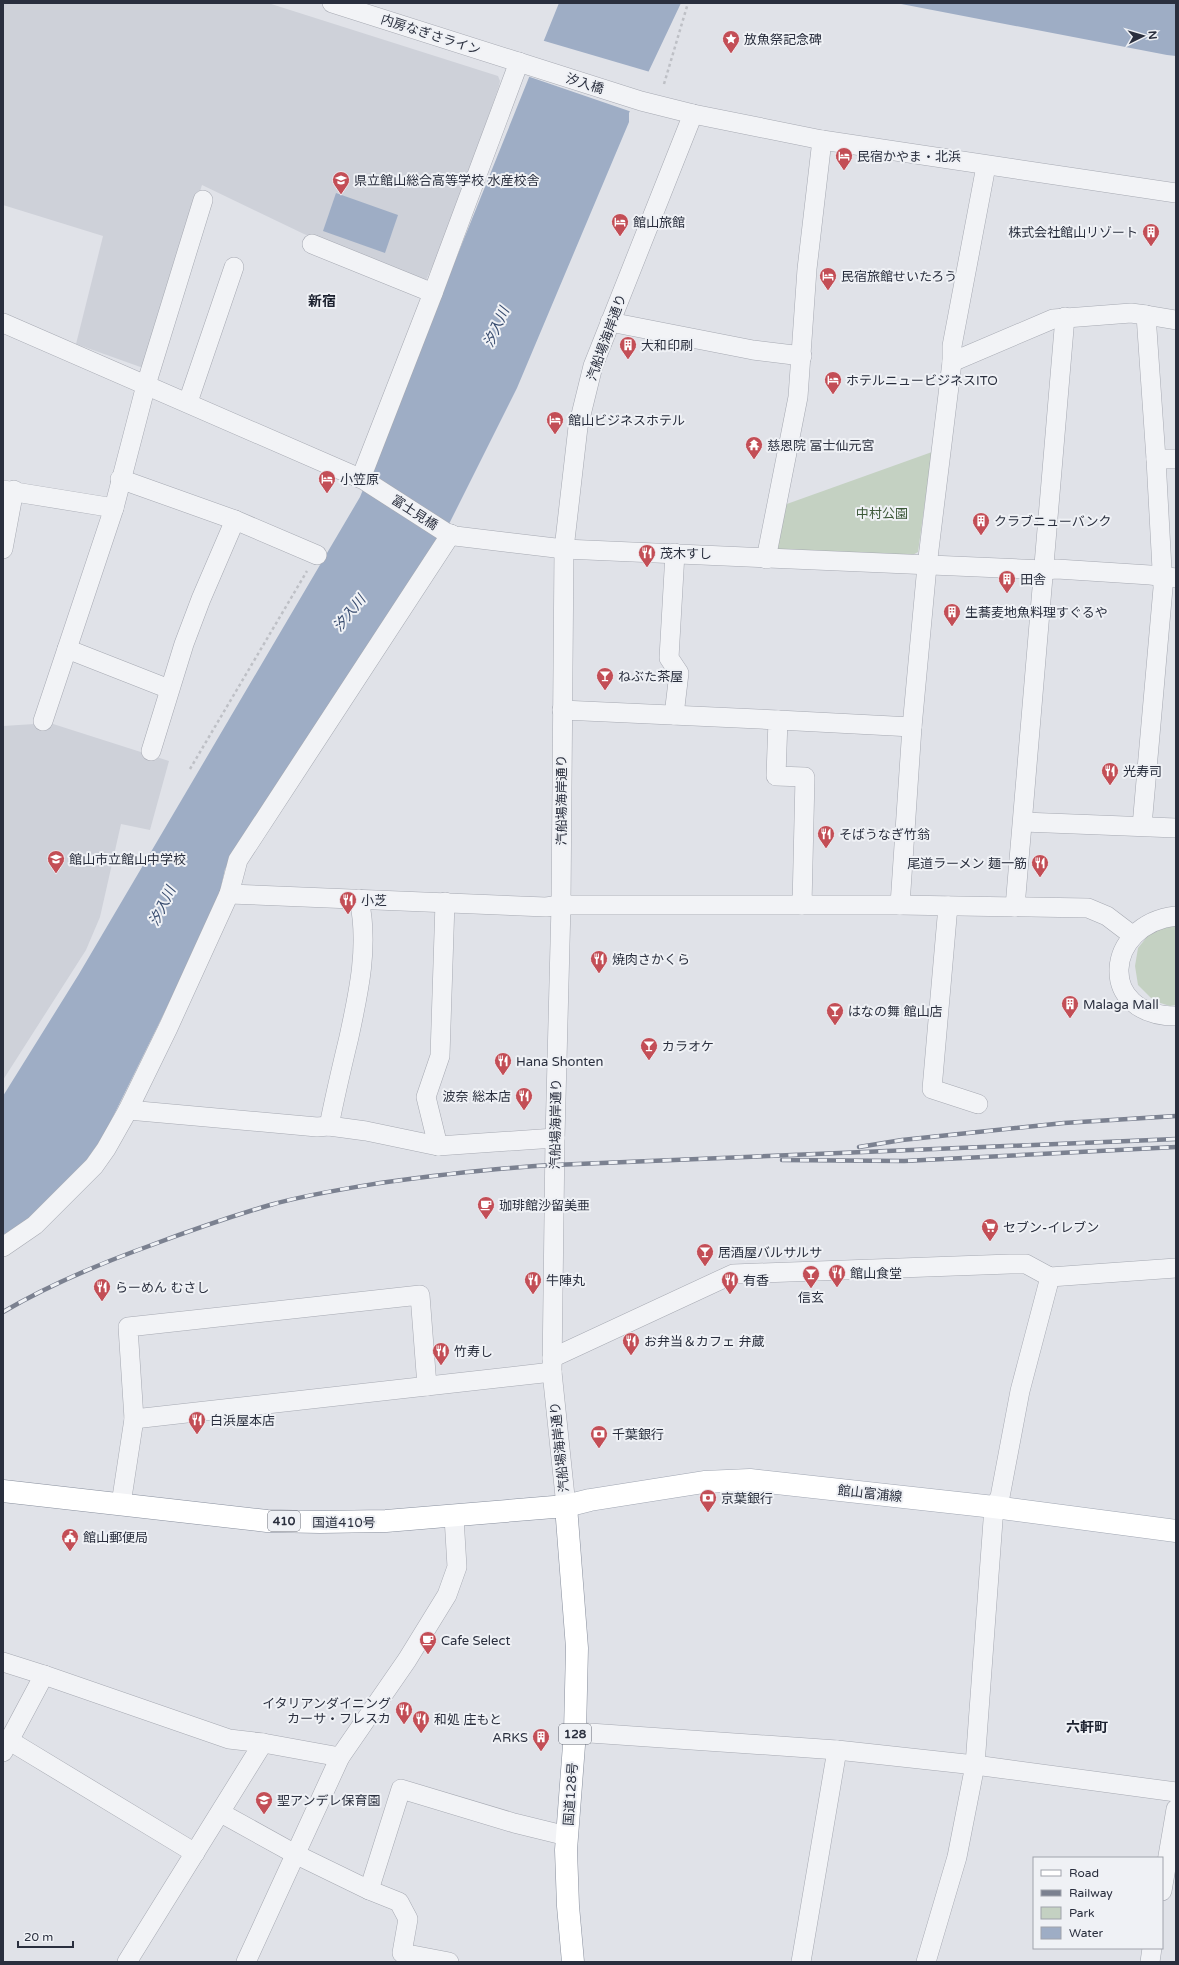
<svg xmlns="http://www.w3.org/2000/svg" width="1179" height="1965" font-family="'Varela Round','Noto Sans JP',sans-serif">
<rect width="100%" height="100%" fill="#e0e2e8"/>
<g fill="#ced1d9">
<path d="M3 3H268L498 76 500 81 499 86 464 185 440 251 425 282 390 270 304 234 202 185 162 307 146 369 76 344 103 236 3 205Z"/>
<path d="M50 723 169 761 150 830 121 824 100 917 86 950 3 1080V726Z"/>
</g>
<g fill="#c4d1c2">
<path d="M932 452 918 552 911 556 774 552 784 505Z"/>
<path d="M1176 924V1005L1170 1006 1154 1001 1138 985 1135 966 1138 948 1151 932Z"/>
</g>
<g fill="#9eadc5">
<path d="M559 3H681L629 113V122L517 388 442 538 225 869 220 892 169 1003 104 1135 74 1178 21 1226 3 1238V1096L79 974 360 497Z"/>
<path d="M896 3H1176V56L1167 55Z"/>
<path d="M336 193 398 215 385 253 323 231Z"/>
</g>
<path fill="#e0e2e8" d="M541 40 650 72 632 112 527 76Z"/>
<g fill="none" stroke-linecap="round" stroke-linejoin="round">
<defs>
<g id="minor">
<path d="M332 3 641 101 693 114 822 140 1176 193"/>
<path d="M312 244 433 293 361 478"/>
<path d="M433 293 519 62"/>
<path d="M1146 315 1176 320"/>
<path d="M610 322 753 350 802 356"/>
<path d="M3 323 364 480 445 532 455 536 564 549 1044 570 1057 569 1150 575 1176 578"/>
<path d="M952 362 1053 319 1131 313 1146 315 1156 459 1163 588 1142 826"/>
<path d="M188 402 234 267"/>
<path d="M1156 459H1176"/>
<path d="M120 479 235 520 317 555"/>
<path d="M3 490 114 508"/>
<path d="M3 549 14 490"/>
<path d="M766 559 798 397 807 269 822 140"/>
<path d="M67 649 169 689"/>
<path d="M562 710 778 720 776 776 805 777 802 905"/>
<path d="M674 715 679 673 669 658 675 553"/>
<path d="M778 720 912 727"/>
<path d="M43 721 114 508 146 385 203 200"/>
<path d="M151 751 184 644 201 599 235 520"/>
<path d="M1023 822 1176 828"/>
<path d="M229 894 238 860 451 534"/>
<path d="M900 905 912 727 927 566 952 362V346L986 166"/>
<path d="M948 906 932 1089 978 1104"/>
<path d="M1015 907 1065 317"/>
<path d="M1176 916C1104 924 1096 1016 1176 1016"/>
<path d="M128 1110 317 1127 329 1126 366 1131 438 1146 555 1138"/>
<path d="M329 1126C335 1096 342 1066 349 1037 359 991 369 945 359 899"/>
<path d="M438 1146 426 1097 440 1056 445 902"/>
<path d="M3 1247 35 1225 94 1166 106 1149 128 1110 168 1028 229 894 546 907 561 905H900L1088 908 1107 916 1132 935"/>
<path d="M552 1358 733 1274 1010 1264H1026L1050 1277 1176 1268"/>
<path d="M134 1419 552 1372"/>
<path d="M121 1504 134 1419 128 1327 420 1295 427 1386"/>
<path d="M566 1506 552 1372 555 1138 561 905 564 549 578 427 593 366 693 114"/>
<path d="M3 1662 44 1675 229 1739 263 1743 340 1757"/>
<path d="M575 1732 837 1750 975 1765 1176 1792"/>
<path d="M10 1741 195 1853"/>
<path d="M3 1752 44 1675"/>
<path d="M221 1813 295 1854 369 1890 399 1902 408 1919 402 1953 449 1962"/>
<path d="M369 1890 401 1789 514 1823 567 1836"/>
<path d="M1162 1891 1176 1809"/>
<path d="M127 1962 263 1743"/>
<path d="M246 1962 340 1757 407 1660 447 1595 457 1567 454 1517"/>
<path d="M801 1962 837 1750"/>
<path d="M926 1962 957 1857 975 1765 994 1507 1000 1497 1020 1391 1050 1277"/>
<path d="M1150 1962 1152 1948"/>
</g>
<path id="major" d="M566 1506 590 1500 704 1482 750 1480 994 1507 1176 1531"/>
<path id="highway" d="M3 1491 267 1521 320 1522 386 1521 566 1506 577 1648 575 1732 566 1850 568 1906 573 1962"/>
</defs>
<use href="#minor" stroke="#a6a9b2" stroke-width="20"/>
<use href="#major" stroke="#a0a6b2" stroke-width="23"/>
<use href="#highway" stroke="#888f9d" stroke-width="23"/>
<g stroke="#bec0c6" stroke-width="2.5" stroke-dasharray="3 3" stroke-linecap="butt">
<path d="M664 84 688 3"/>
<path d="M190 769 307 571"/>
</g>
<use href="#minor" stroke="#f2f3f6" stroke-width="19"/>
<use href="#major" stroke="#fff" stroke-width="22"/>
<use href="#highway" stroke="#fff" stroke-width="22"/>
<defs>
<g id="rail">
<path d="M859 1147 902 1140 1064 1123 1176 1116"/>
<path d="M782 1160 904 1161 1176 1147"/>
<path d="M3 1312C49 1285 99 1264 149 1246 189 1231 229 1217 270 1205 305 1195 343 1189 380 1183 438 1175 496 1168 554 1165L1176 1139"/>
</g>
</defs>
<use href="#rail" stroke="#7b8190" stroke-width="4.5"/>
<use href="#rail" stroke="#eff1f5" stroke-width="3" stroke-dasharray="9" stroke-linecap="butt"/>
</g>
<defs>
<symbol id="sight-pin" viewBox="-11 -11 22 30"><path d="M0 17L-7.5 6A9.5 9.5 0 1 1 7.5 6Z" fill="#c34e56" stroke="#eff1f5"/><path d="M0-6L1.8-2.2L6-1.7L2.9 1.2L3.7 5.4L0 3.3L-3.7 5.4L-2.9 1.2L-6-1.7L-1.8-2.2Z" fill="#fff"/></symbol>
<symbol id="hotel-pin" viewBox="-11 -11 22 30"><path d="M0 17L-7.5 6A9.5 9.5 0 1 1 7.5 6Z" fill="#c34e56" stroke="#eff1f5"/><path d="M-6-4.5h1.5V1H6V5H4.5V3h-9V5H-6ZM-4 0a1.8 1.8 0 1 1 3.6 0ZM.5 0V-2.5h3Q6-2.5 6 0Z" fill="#fff"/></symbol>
<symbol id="school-pin" viewBox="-11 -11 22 30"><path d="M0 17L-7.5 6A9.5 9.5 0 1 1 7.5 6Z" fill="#c34e56" stroke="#eff1f5"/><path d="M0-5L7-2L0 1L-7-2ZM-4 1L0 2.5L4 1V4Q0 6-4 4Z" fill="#fff"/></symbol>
<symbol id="building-pin" viewBox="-11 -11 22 30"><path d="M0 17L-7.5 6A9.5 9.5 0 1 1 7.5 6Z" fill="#c34e56" stroke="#eff1f5"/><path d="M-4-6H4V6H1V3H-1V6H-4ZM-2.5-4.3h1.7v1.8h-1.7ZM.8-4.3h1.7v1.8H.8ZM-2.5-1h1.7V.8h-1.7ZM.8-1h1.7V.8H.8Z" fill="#fff"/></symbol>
<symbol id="temple-pin" viewBox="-11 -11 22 30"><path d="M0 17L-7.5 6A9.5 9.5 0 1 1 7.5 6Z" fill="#c34e56" stroke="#eff1f5"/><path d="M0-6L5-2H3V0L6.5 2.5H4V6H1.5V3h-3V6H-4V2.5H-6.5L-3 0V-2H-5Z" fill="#fff"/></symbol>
<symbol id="restaurant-pin" viewBox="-11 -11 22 30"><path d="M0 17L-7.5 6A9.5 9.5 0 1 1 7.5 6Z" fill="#c34e56" stroke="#eff1f5"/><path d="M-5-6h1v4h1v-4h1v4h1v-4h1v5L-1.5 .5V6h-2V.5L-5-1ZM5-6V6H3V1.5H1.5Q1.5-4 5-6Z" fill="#fff"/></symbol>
<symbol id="bar-pin" viewBox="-11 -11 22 30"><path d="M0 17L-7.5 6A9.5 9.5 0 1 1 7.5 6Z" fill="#c34e56" stroke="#eff1f5"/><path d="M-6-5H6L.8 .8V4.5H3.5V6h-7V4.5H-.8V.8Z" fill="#fff"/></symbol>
<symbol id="cafe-pin" viewBox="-11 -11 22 30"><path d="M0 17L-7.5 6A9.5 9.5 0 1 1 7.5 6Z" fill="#c34e56" stroke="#eff1f5"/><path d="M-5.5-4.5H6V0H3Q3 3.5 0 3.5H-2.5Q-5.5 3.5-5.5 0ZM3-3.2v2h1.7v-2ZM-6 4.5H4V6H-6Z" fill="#fff"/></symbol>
<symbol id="supermarket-pin" viewBox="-11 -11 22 30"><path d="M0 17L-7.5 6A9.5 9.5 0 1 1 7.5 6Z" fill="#c34e56" stroke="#eff1f5"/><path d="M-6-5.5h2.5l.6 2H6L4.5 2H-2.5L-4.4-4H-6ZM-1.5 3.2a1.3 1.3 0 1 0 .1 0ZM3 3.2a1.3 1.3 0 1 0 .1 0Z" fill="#fff"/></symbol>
<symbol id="bank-pin" viewBox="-11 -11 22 30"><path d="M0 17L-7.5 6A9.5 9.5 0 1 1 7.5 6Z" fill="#c34e56" stroke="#eff1f5"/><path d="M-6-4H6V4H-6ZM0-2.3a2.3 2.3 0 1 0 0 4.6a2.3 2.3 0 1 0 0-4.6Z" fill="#fff"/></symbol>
<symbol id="civic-pin" viewBox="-11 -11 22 30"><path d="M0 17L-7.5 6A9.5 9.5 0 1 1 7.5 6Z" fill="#c34e56" stroke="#eff1f5"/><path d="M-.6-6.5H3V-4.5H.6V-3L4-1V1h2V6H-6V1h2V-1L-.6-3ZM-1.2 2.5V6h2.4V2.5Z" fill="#fff"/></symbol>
</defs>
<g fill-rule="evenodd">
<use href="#sight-pin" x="721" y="29" width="20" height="27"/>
<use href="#hotel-pin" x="834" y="146" width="20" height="27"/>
<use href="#school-pin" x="331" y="170" width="20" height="27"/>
<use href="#hotel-pin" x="610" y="212" width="20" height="27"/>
<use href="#building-pin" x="1141" y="222" width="20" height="27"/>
<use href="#hotel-pin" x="818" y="266" width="20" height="27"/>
<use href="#building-pin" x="618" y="335" width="20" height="27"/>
<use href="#hotel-pin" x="823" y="370" width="20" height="27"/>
<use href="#hotel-pin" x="545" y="410" width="20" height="27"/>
<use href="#temple-pin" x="744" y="435" width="20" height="27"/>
<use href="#hotel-pin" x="317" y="469" width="20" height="27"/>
<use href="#building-pin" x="971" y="511" width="20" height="27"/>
<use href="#restaurant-pin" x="637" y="543" width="20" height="27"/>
<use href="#building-pin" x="997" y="569" width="20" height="27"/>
<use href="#building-pin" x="942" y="602" width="20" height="27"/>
<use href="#bar-pin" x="595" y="666" width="20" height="27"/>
<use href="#restaurant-pin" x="1100" y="761" width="20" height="27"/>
<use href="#restaurant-pin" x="816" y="824" width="20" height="27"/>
<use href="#school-pin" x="46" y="849" width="20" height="27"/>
<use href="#restaurant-pin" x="1030" y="853" width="20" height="27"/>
<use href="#restaurant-pin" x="338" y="890" width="20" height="27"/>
<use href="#restaurant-pin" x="589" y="949" width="20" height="27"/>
<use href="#building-pin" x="1060" y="994" width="20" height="27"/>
<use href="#bar-pin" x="825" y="1001" width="20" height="27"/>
<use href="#bar-pin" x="639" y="1036" width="20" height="27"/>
<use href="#restaurant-pin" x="493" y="1051" width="20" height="27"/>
<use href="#restaurant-pin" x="514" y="1086" width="20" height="27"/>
<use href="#cafe-pin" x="476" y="1195" width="20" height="27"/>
<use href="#supermarket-pin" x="980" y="1217" width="20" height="27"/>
<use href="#bar-pin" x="695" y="1242" width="20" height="27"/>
<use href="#restaurant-pin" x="827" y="1263" width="20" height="27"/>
<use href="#bar-pin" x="801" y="1264" width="20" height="27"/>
<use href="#restaurant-pin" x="523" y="1270" width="20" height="27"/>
<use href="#restaurant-pin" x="720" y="1270" width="20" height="27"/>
<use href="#restaurant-pin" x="92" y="1277" width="20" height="27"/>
<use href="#restaurant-pin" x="621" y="1331" width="20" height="27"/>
<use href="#restaurant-pin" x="431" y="1341" width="20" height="27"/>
<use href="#restaurant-pin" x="187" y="1410" width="20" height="27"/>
<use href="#bank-pin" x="589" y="1424" width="20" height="27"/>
<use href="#bank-pin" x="698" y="1488" width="20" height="27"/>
<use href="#civic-pin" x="60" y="1527" width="20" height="27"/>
<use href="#cafe-pin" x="418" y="1630" width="20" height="27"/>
<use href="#restaurant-pin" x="394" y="1700" width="20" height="27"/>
<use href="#restaurant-pin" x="411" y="1709" width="20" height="27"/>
<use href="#building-pin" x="531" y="1727" width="20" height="27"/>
<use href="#school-pin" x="254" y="1790" width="20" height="27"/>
</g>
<g text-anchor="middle" stroke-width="4" stroke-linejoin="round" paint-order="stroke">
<g fill="#eff1f5" stroke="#656975" stroke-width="1">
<rect x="268" y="1511" width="32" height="20" rx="3"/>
<rect x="559" y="1724" width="32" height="20" rx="3"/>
</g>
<g font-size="12" font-weight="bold" fill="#2a2f3e">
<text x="284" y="1525">410</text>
<text x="575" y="1738">128</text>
</g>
<g font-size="13" fill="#2a2f3e" stroke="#eff1f5">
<text transform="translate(431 34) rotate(18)" y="5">内房なぎさライン</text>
<text transform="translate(585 83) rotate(17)" y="5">汐入橋</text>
<text transform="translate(606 337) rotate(-70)" y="5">汽船場海岸通り</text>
<text transform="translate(415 512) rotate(33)" y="5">富士見橋</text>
<text transform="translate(561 800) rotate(-90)" y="5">汽船場海岸通り</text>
<text transform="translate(555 1124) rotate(-89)" y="5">汽船場海岸通り</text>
<text transform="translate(559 1447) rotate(-96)" y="5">汽船場海岸通り</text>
<text transform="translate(870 1493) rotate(6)" y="5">館山富浦線</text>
<text x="344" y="1527">国道410号</text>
<text transform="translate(570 1794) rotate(-86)" y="5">国道128号</text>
</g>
<g font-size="13" fill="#2a2f3e" stroke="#eff1f5" text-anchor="start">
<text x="744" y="44">放魚祭記念碑</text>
<text x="857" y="161">民宿かやま・北浜</text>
<text x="354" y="185">県立館山総合高等学校 水産校舎</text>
<text x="633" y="227">館山旅館</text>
<text x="1138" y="237" text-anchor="end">株式会社館山リゾート</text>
<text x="841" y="281">民宿旅館せいたろう</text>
<text x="641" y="350">大和印刷</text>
<text x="846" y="385">ホテルニュービジネスITO</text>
<text x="568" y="425">館山ビジネスホテル</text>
<text x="767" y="450">慈恩院 冨士仙元宮</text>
<text x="340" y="484">小笠原</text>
<text x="994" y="526">クラブニューバンク</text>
<text x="660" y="558">茂木すし</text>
<text x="1020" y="584">田舎</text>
<text x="965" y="617">生蕎麦地魚料理すぐるや</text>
<text x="618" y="681">ねぶた茶屋</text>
<text x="1123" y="776">光寿司</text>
<text x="839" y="839">そばうなぎ竹翁</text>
<text x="69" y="864">館山市立館山中学校</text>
<text x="1027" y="868" text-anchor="end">尾道ラーメン 麺一筋</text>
<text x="361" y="905">小芝</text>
<text x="612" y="964">焼肉さかくら</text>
<text x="1083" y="1009">Malaga Mall</text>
<text x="848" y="1016">はなの舞 館山店</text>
<text x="662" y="1051">カラオケ</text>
<text x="516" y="1066">Hana Shonten</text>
<text x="511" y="1101" text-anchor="end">波奈 総本店</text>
<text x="499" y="1210">珈琲館沙留美亜</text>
<text x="1003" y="1232">セブン-イレブン</text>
<text x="718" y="1257">居酒屋バルサルサ</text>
<text x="850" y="1278">館山食堂</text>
<text x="546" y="1285">牛陣丸</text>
<text x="743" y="1285">有香</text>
<text x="115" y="1292">らーめん むさし</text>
<text x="811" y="1302" text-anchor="middle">信玄</text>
<text x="644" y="1346">お弁当＆カフェ 弁蔵</text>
<text x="454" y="1356">竹寿し</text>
<text x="210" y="1425">白浜屋本店</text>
<text x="612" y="1439">千葉銀行</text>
<text x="721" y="1503">京葉銀行</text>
<text x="83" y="1542">館山郵便局</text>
<text x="441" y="1645">Cafe Select</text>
<text x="391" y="1708" text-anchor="end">イタリアンダイニング<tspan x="391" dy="15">カーサ・フレスカ</tspan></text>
<text x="434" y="1724">和処 庄もと</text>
<text x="528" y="1742" text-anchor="end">ARKS</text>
<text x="277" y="1805">聖アンデレ保育園</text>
</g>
<g font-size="13" fill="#3c5838" stroke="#eff1f5">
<text x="882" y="518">中村公園</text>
</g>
<g font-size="14" font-weight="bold" fill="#1c212f" stroke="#eff1f5">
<text x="322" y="306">新宿</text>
<text x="1087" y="1732">六軒町</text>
</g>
<g font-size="14" font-style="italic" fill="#374b6e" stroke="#eff1f5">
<text transform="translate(496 327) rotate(-66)" y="5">汐入川</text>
<text transform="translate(349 613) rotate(-51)" y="5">汐入川</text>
<text transform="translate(162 906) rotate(-64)" y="5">汐入川</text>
</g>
</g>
<rect width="1179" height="1965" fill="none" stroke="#2a2f3e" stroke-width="8"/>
<rect x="1033" y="1857" width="130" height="92" fill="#eff1f5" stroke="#a0a3ac"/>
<rect x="1041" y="1870" width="20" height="6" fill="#ffffff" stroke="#a0a3ac"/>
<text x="1069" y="1877" font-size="12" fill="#2a2f3e">Road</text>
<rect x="1041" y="1890" width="20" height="6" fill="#7b8190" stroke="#a0a3ac"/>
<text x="1069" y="1897" font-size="12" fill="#2a2f3e">Railway</text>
<rect x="1041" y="1907" width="20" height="12" fill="#c4d1c2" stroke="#a0a3ac"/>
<text x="1069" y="1917" font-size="12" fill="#2a2f3e">Park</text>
<rect x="1041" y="1927" width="20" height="12" fill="#9eadc5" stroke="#a0a3ac"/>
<text x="1069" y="1937" font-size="12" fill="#2a2f3e">Water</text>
<g transform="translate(1143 36) rotate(85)" stroke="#eff1f5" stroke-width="3" paint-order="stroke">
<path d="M0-3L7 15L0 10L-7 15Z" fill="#2a2f3e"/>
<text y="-6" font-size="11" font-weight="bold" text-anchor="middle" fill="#2a2f3e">N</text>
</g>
<path d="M18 1941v6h55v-6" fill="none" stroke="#2a2f3e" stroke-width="2"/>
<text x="24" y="1941" font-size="12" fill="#2a2f3e" stroke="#eff1f5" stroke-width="3" paint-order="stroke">20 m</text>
</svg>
